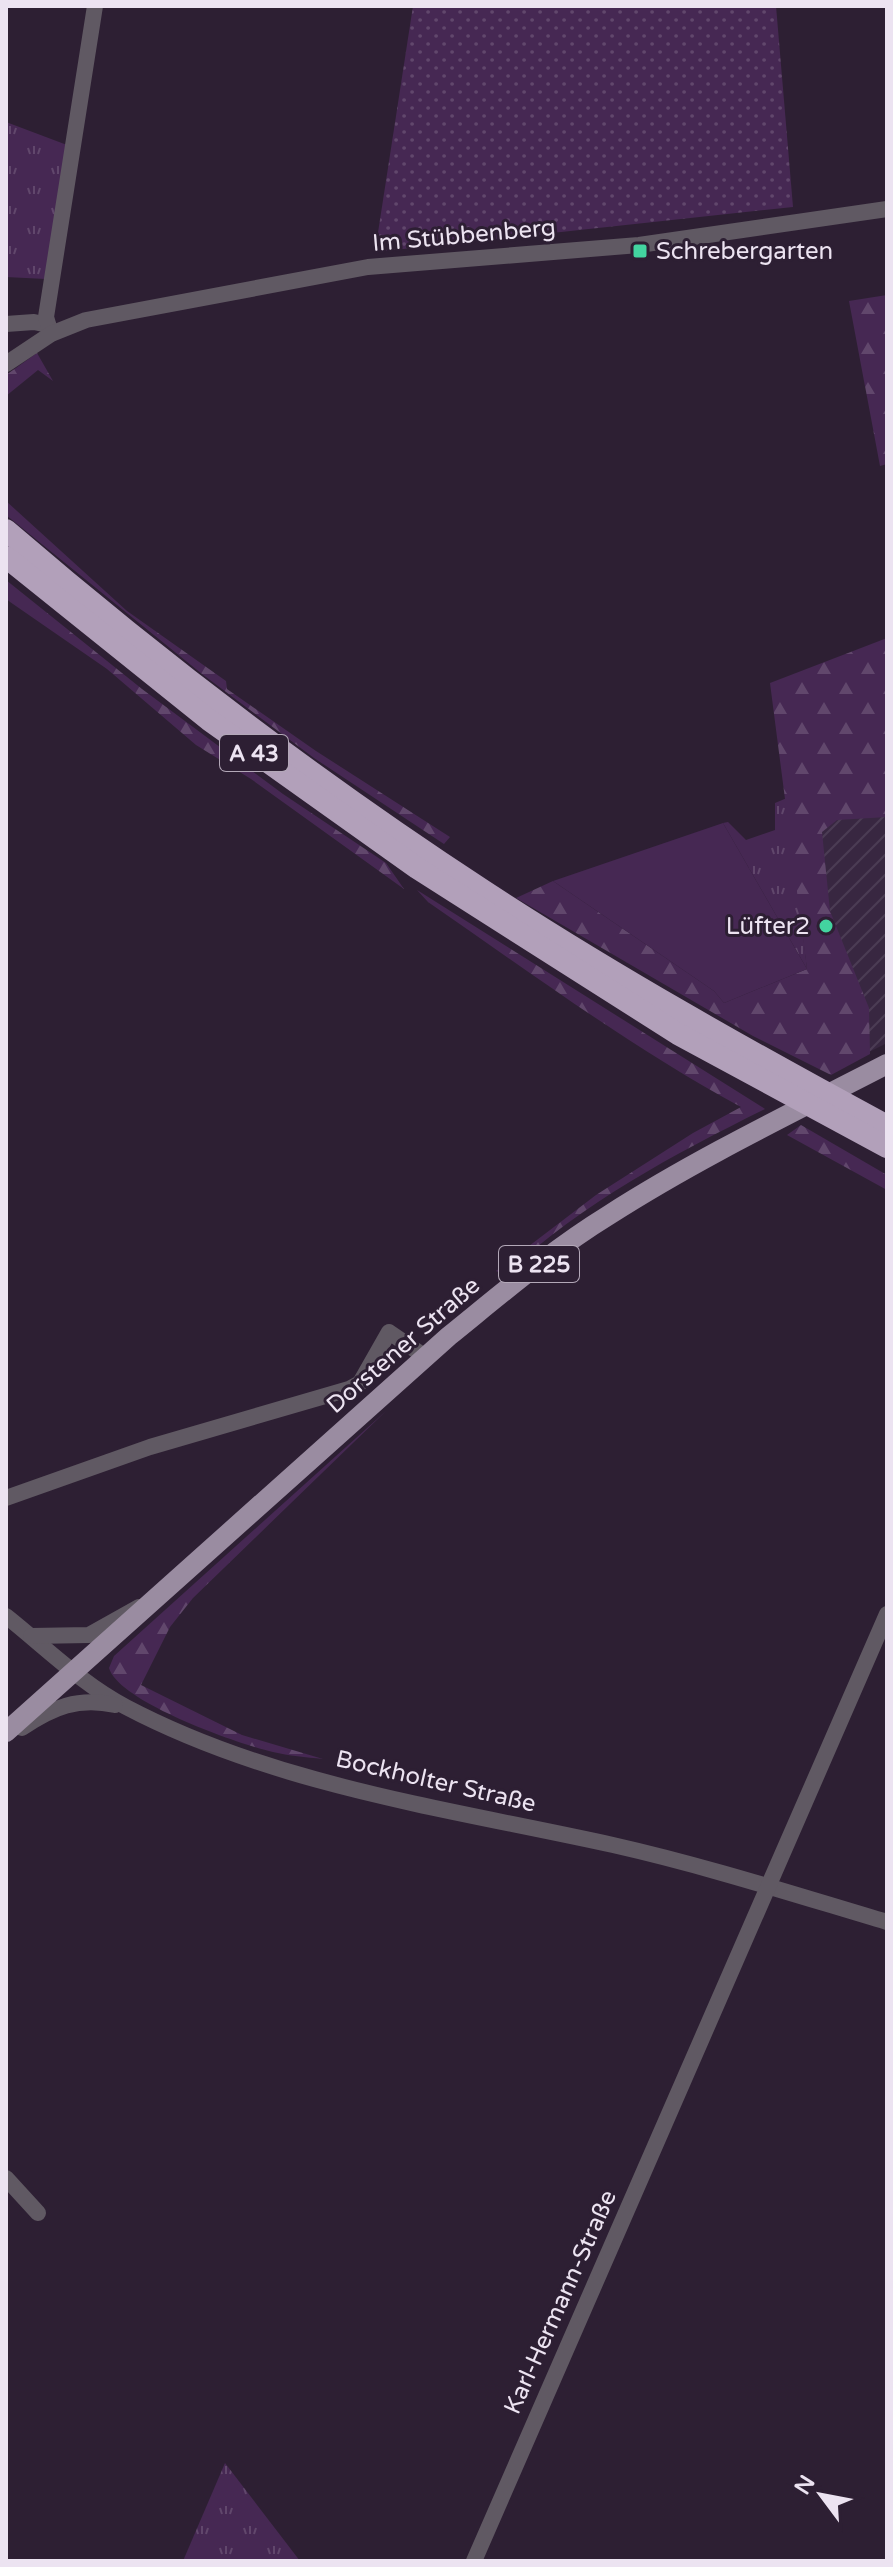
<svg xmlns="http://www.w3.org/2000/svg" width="893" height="2567" font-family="'Varela Round',sans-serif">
<defs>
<pattern id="industrial-furrows" width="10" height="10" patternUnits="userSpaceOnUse" patternTransform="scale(2)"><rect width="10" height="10" fill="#382741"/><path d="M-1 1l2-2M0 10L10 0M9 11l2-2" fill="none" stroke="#4b3c54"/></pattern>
<pattern id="grass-tufts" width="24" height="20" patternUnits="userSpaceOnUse" patternTransform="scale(2)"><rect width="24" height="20" fill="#462853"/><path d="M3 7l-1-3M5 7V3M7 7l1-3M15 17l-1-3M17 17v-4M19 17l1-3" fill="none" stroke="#61476c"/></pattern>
<pattern id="forest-firs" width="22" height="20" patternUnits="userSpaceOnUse" patternTransform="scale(2)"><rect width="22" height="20" fill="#462853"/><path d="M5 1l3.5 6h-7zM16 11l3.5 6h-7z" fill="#61476c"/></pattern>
<pattern id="garden-dots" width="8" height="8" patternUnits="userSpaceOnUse" patternTransform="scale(2)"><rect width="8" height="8" fill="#462853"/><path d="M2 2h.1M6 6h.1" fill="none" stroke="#61476c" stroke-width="1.8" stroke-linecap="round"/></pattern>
</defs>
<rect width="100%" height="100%" fill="#2d1f33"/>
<path fill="url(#industrial-furrows)" d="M887 763V1043L843 1065 787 798Z"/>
<g fill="url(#grass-tufts)">
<path d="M6 122 67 145 46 279 6 277Z"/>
<path d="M787 798 807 969 723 823 728 822 746 840 775 830V803Z"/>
<path d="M225 2463 300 2561H183Z"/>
</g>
<g fill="url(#forest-firs)">
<path d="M887 295V464L880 466 849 301Z"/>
<path d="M37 353 53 381 38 370 6 396V375Z"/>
<path d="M6 501 127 611 226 681 227 689 316 751 450 837 444 844 314 758 202 674 6 515Z"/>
<path d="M6 580 142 689 283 794 386 863 404 889 251 779 196 745 107 669 13 604 6 599Z"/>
<path d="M887 638V817L837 820 822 832 830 911 869 1008 870 1054 831 1075 753 1036 516 898 553 881 714 991 724 1003 807 969 770 683Z"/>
<path d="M417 890 765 1109C674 1154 579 1205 505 1275L496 1271 596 1195 693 1133 741 1107C632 1048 531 973 428 902Z"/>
<path d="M801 1125 887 1175V1190L787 1135Z"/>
<path d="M386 1411 193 1598 170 1627 141 1685 242 1735 323 1759C306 1757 289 1756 273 1752 238 1744 119 1702 109 1668L114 1656Z"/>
</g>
<path fill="#462853" d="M723 823 807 969 724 1003 714 991 553 881Z"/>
<path fill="url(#garden-dots)" d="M413 6H776L793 207 375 252Z"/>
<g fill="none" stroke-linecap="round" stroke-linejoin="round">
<g stroke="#605963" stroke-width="16">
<path d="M6 324 34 322 48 325"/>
<path d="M51 334 46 317 95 6"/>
<path d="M6 364 51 334 86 320 368 267 639 245 887 209"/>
<path d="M6 1498 150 1447 349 1389 360 1383 389 1332 427 1358"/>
<path d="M6 1616C45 1647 82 1684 126 1707 276 1786 450 1809 613 1845 706 1866 796 1895 887 1922"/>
<path d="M31 1636 89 1635 139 1607"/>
<path d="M22 1728C53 1707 78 1697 115 1705"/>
<path d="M6 2178 38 2213"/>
<path d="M474 2561 887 1614"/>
</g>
<path stroke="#9a8ca1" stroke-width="20" d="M6 1732 449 1336C501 1294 552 1250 609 1215 698 1158 794 1112 887 1064"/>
<g stroke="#b2a0ba" stroke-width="22">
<path d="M6 530C157 660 317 782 484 891 614 976 750 1052 887 1126"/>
<path d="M6 557 209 720 417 868 678 1034 887 1147"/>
</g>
</g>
<g fill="#43d4a0" stroke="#2d1f33" stroke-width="3">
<rect x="632" y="243" width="16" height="16" rx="4"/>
<circle cx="826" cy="926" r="8"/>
</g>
<g text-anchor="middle" stroke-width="6" stroke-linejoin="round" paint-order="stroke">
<g fill="#2d1f33" stroke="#b3a8b8" stroke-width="2">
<rect x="220" y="735" width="68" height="36" rx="6"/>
<rect x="499" y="1246" width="80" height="36" rx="6"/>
</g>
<g font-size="22" font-weight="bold" fill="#ece3f1">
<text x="254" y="761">A 43</text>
<text x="539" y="1272">B 225</text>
</g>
<g font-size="24" fill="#ece3f1" stroke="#2d1f33">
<text transform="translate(464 235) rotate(-5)" y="8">Im Stübbenberg</text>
<text transform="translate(403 1345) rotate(-41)" y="8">Dorstener Straße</text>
<text transform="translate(436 1781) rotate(13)" y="8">Bockholter Straße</text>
<text transform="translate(560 2302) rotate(-66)" y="8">Karl-Hermann-Straße</text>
</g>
<g font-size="24" fill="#ece3f1" stroke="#2d1f33" text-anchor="start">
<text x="656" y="259">Schrebergarten</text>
<text x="810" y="934" text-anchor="end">Lüfter2</text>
</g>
</g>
<rect width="893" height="2567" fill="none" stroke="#ece3f1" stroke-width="16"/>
<g transform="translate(821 2495) rotate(302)" stroke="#2d1f33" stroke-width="6" paint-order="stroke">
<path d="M0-6L14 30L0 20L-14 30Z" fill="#ece3f1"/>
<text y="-12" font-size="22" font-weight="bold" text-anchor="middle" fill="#ece3f1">N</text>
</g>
</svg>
